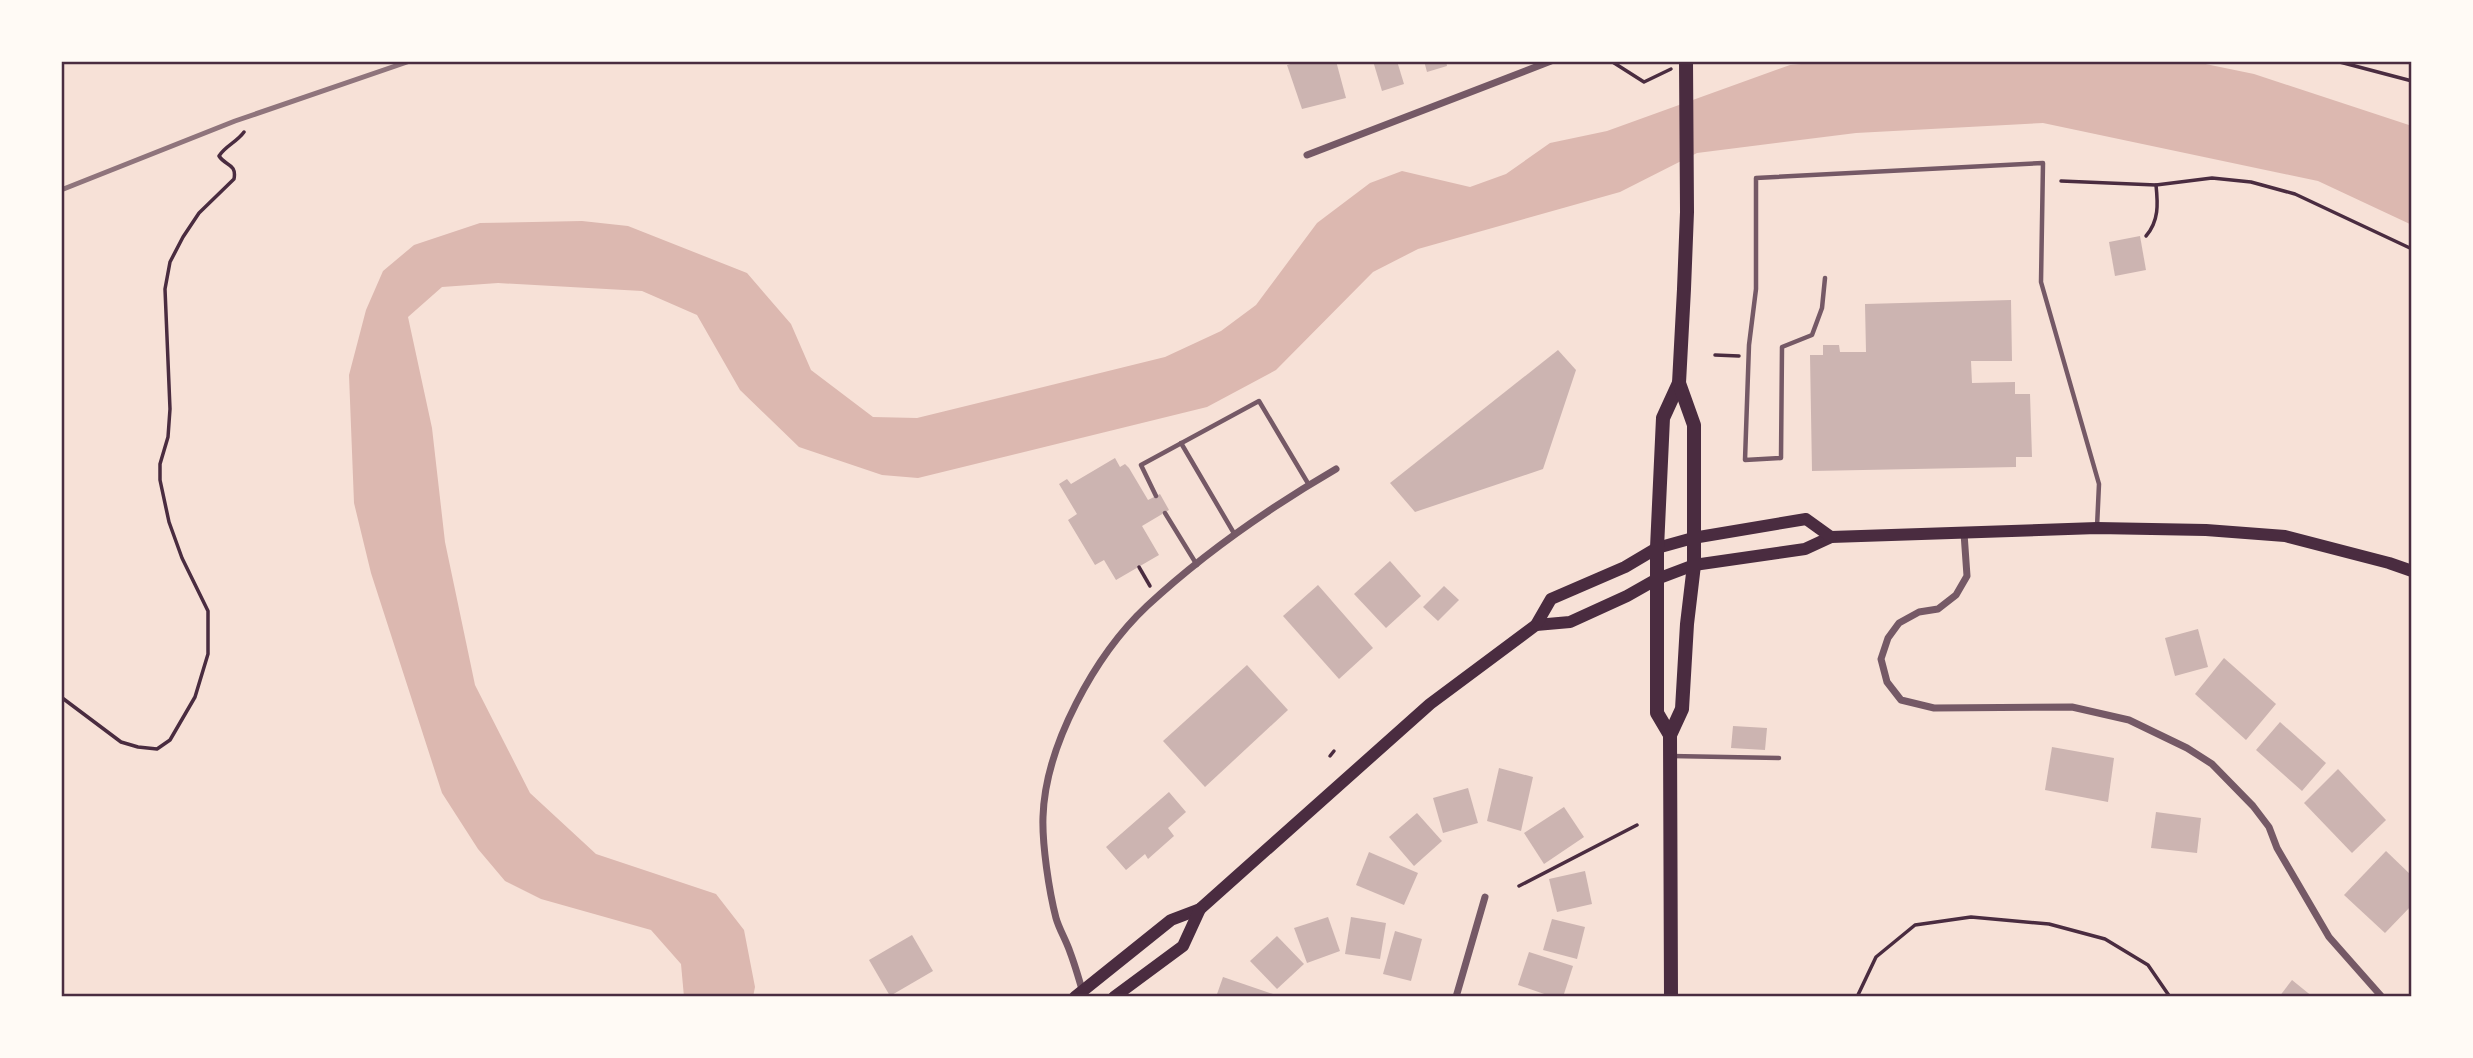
<svg xmlns="http://www.w3.org/2000/svg" width="2473" height="1058" font-family="'PT Serif',serif">
<rect width="100%" height="100%" fill="#f7e1d7"/>
<path fill="#dcb8b0" d="M1835 61H2191L2254 74 2412 126V225L2318 181 2043 123 1856 133 1697 153 1620 192 1418 249 1373 272 1276 370 1207 407 918 478 882 475 799 447 740 390 697 315 642 291 498 283 442 287 408 317 432 428 445 542 475 685 530 793 596 854 716 894 744 930 755 987 753 997H684L681 964 651 930 541 899 505 881 478 849 442 793 371 573 354 503 349 375 366 310 383 271 414 245 480 223 582 221 628 226 747 273 791 324 811 370 873 417 917 418 1165 357 1221 331 1256 305 1317 223 1370 183 1402 171 1470 187 1506 174 1550 143 1607 131 1790 65Z"/>
<g fill="#ccb4b1">
<path d="M1300 61H1336L1346 98 1302 109 1287 65Z"/>
<path d="M1373 61H1397L1404 84 1382 91Z"/>
<path d="M1424 61H1446L1447 66 1427 72Z"/>
<path d="M2140 236 2146 270 2115 276 2109 242Z"/>
<path d="M2011 300 2012 361H1971L1972 383 2015 382V394H2030L2032 457H2016V467L1812 471 1810 355H1823V345H1839L1840 352H1866L1865 304Z"/>
<path d="M1558 350 1576 370 1543 469 1415 512 1390 483Z"/>
<path d="M1115 458 1120 467 1125 464 1129 468 1148 500 1160 494 1169 510 1142 526 1159 555 1116 580 1104 560 1095 565 1068 520 1077 514 1059 484 1067 479 1071 484Z"/>
<path d="M1390 561 1421 596 1386 628 1354 594Z"/>
<path d="M1318 585 1373 648 1339 679 1283 616Z"/>
<path d="M1444 586 1459 600 1438 621 1423 607Z"/>
<path d="M2198 629 2208 667 2175 676 2165 638Z"/>
<path d="M2224 658 2276 704 2246 740 2195 694Z"/>
<path d="M1247 665 1288 710 1205 787 1163 741Z"/>
<path d="M2280 722 2326 763 2302 791 2256 750Z"/>
<path d="M1733 726 1767 728 1765 750 1731 748Z"/>
<path d="M2052 747 2114 758 2108 802 2045 790Z"/>
<path d="M1499 768 1533 777 1521 831 1487 821Z"/>
<path d="M2338 769 2386 820 2352 853 2304 803Z"/>
<path d="M1468 788 1478 823 1443 833 1433 798Z"/>
<path d="M1169 792 1186 812 1168 828 1174 836 1148 859 1145 854 1126 870 1106 847Z"/>
<path d="M1564 807 1584 837 1544 864 1524 833Z"/>
<path d="M2156 812 2201 818 2197 853 2151 848Z"/>
<path d="M1417 813 1442 841 1414 866 1389 837Z"/>
<path d="M2386 851 2412 876V905L2385 933 2344 895Z"/>
<path d="M1369 852 1418 873 1404 905 1356 885Z"/>
<path d="M1585 871 1592 904 1557 912 1549 879Z"/>
<path d="M1328 917 1340 951 1307 963 1294 928Z"/>
<path d="M1351 917 1386 923 1380 959 1345 954Z"/>
<path d="M1552 919 1585 927 1577 959 1543 950Z"/>
<path d="M1395 931 1422 939 1411 981 1383 974Z"/>
<path d="M912 935 933 971 890 996 869 960Z"/>
<path d="M1277 936 1304 964 1277 989 1250 961Z"/>
<path d="M1529 952 1573 966 1563 997H1553L1518 985Z"/>
<path d="M1223 977 1279 996V997H1216Z"/>
<path d="M2292 980 2313 997H2279Z"/>
</g>
<g fill="none" stroke-linecap="round" stroke-linejoin="round">
<g stroke="#4a2c40" stroke-width="3.5">
<path d="M1611 61 1644 82 1671 69"/>
<path d="M2336 61 2412 81"/>
<path d="M2061 181 2156 185 2212 178 2251 182 2295 194 2412 249"/>
<path d="M2146 236C2159 221 2158 204 2156 185"/>
<path d="M1715 355 1739 356"/>
<path d="M1139 567 1150 586"/>
<path d="M61 697 121 742 138 747 157 749 170 740 195 697 208 654V611L182 558 169 522 160 480V464L168 437 170 409 165 289 170 262 183 237 199 213 234 179C237 163 225 166 219 156 225 146 237 142 244 132"/>
<path d="M1330 756 1334 751"/>
<path d="M1519 886 1637 825"/>
<path d="M1857 997 1876 957 1915 925 1971 917 2049 924 2105 939 2148 965 2170 997"/>
</g>
<g stroke="#755966" stroke-width="4.5">
<path d="M1825 278 1822 308 1812 335 1782 347 1781 458 1745 460 1749 345 1756 289V178L2043 163 2041 282 2099 484 2097 527"/>
<path d="M1181 443 1235 535"/>
<path d="M1156 496 1141 465 1259 401 1309 485"/>
<path d="M1165 513 1197 565"/>
<path d="M1671 756 1779 758"/>
</g>
<g stroke="#755966" stroke-width="7">
<path d="M1307 155 1551 61"/>
<path d="M1964 533 1967 576 1956 595 1938 609 1919 612 1899 623 1888 638 1881 659 1887 682 1901 700 1934 708 2072 707 2129 720 2187 748 2212 764 2253 806 2269 827 2277 848 2329 937 2382 997"/>
<path d="M1083 993C1079 979 1075 965 1070 952 1066 940 1059 929 1056 918 1049 891 1042 844 1043 817 1045 746 1095 655 1147 606 1204 553 1269 508 1336 469"/>
<path d="M1456 997 1485 897"/>
</g>
<g stroke="#4a2c40" stroke-width="12">
<path d="M1536 625 1570 622 1627 596 1657 579 1694 565 1805 549 1831 537 2097 528 2206 530 2285 536 2389 563 2412 571"/>
<path d="M1075 997 1171 920 1200 909 1430 704 1536 625 1551 599 1625 567 1657 548 1693 538 1806 519 1831 537"/>
<path d="M1114 997 1183 946 1200 909"/>
</g>
<g stroke="#4a2c40" stroke-width="14">
<path d="M1670 735 1657 713V548L1663 418 1679 383 1684 289 1687 212 1686 61"/>
<path d="M1671 997 1670 735 1682 709 1687 624 1694 565V425L1679 383"/>
</g>
<path stroke="#8f747c" stroke-width="5" d="M61 190 235 121 410 61"/>
</g>
<rect width="2473" height="1058" fill="none" stroke="#fffaf5" stroke-width="126"/>
<rect x="63" y="63" width="2347" height="932" fill="none" stroke="#4a2c40" stroke-width="2.5"/>
</svg>
